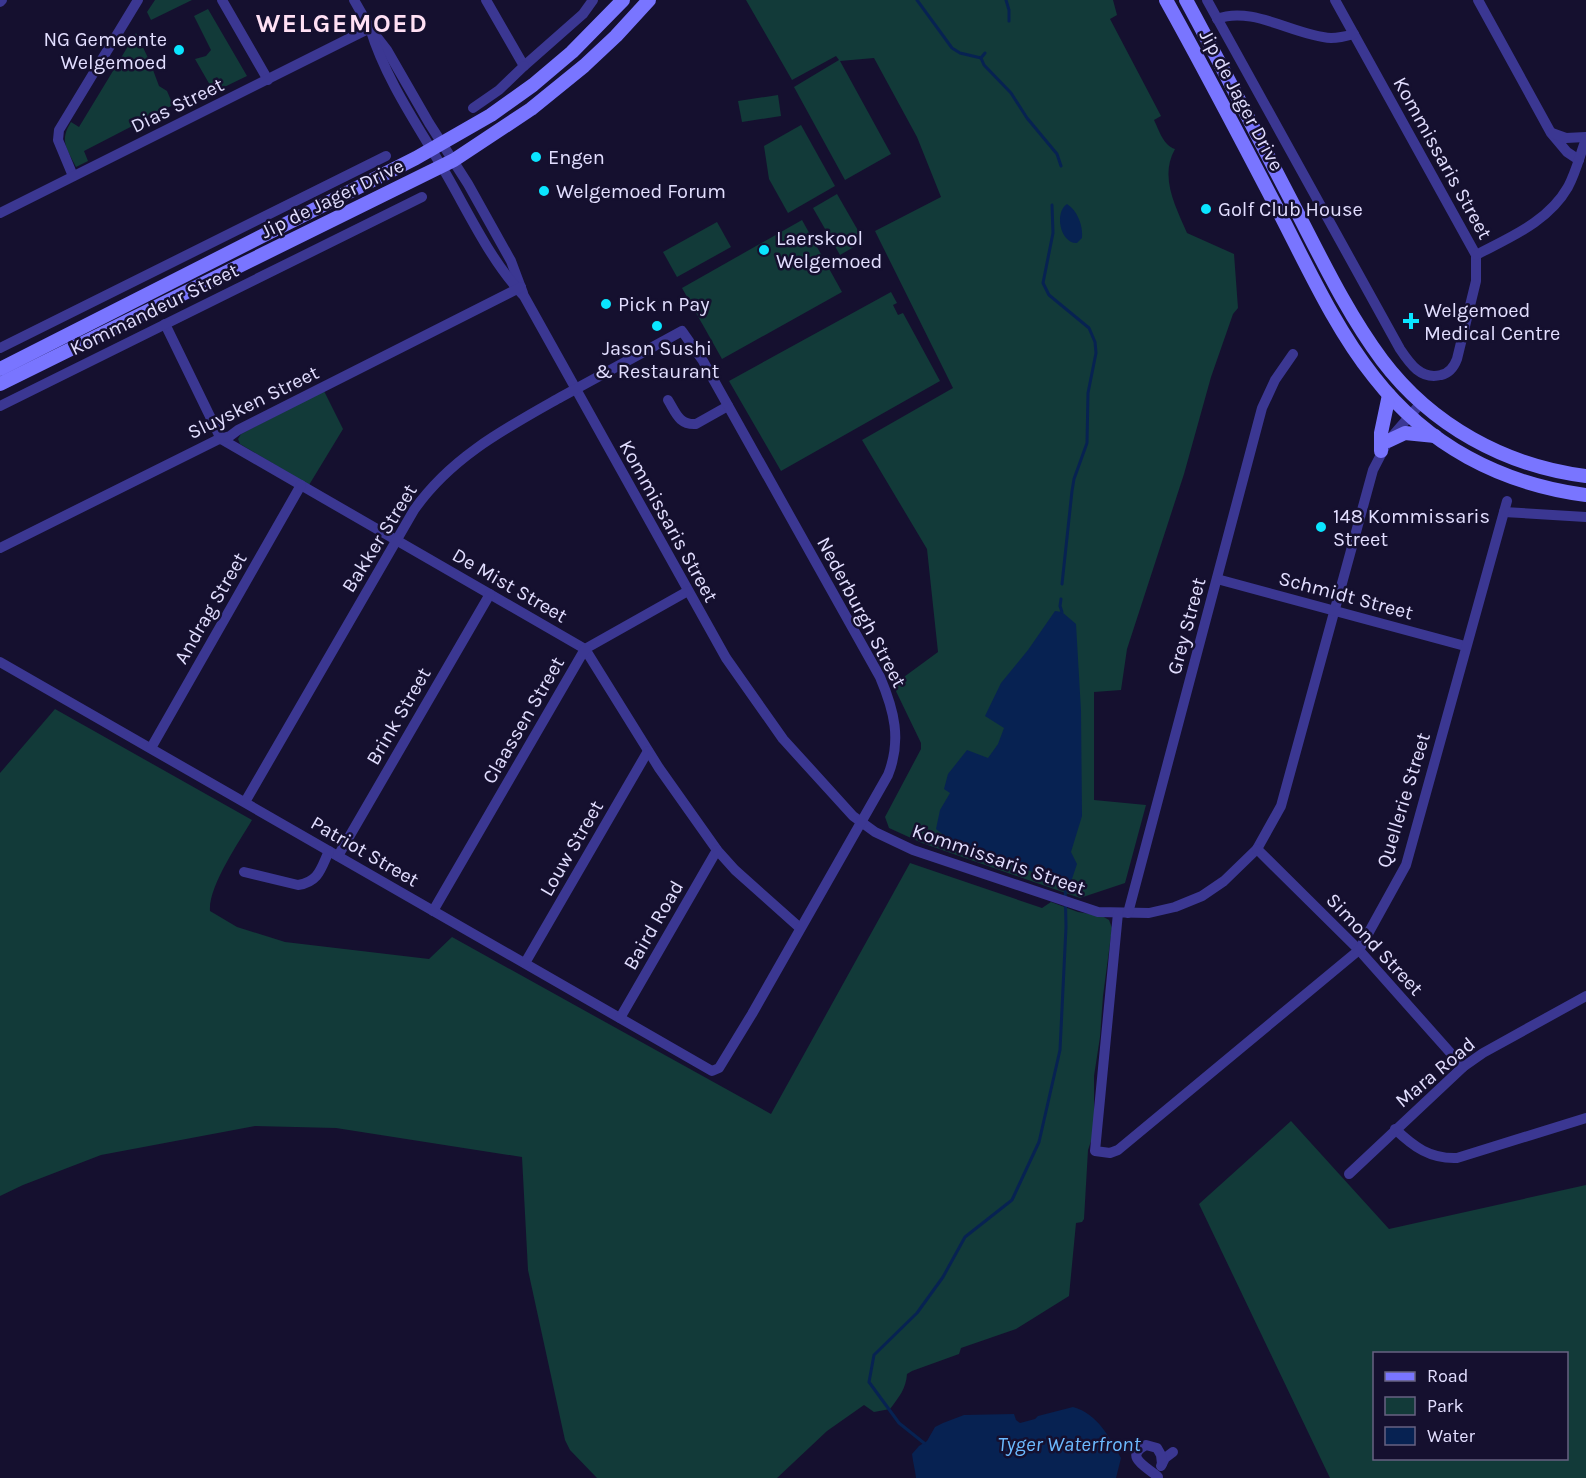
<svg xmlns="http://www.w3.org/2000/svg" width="1586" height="1478" font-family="Karla,sans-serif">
<rect width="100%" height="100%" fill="#15102f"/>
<g fill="#123a39" fill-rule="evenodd">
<path d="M155 0H192L151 20 147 12Z"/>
<path d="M746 0H1113L1117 15 1110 19 1161 116 1154 120C1159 130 1163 145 1175 149 1159 177 1176 207 1187 233L1234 254 1238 308 1233 314 1211 377 1184 474 1127 649 1121 690 1094 692V800L1146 805 1125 883 1080 898 922 843 889 828 885 817 921 749V743L893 685 938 652 927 549 862 440 953 388 875 231 941 197 917 137 874 58 840 61 891 154 845 180 794 87 839 60 836 56 792 80Z"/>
<path d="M208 9 247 76 214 92 195 59 206 56 211 50 194 16Z"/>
<path d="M136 33 150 62 159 86 167 91 173 105 84 151 88 161 76 167C67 148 59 141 71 122L79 127Z"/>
<path d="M778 95 781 116 742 122 738 101Z"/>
<path d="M801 125 835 186 788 213 769 179 764 146Z"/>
<path d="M837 194 864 241 840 255 813 208Z"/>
<path d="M802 220 842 292 722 359 682 288Z"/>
<path d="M717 222 731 247 677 277 663 252Z"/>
<path d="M891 292 897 303 893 305 898 315 903 313 940 381 781 471 729 381Z"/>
<path d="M324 391 343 429 309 485 240 444 238 439 241 434Z"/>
<path d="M55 709 252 820C239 842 208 887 210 911L237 927 285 942 429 959 452 937 771 1114 910 863 1042 908 1051 902 1078 912 1102 916 1109 920 1112 928 1103 996 1100 1037 1094 1076V1118L1092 1138 1088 1150 1084 1219 1082 1222 1076 1223 1069 1296 1016 1329 961 1348 959 1354 912 1371 907 1374C906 1389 899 1397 890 1409L874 1412 864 1405 827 1431 777 1478H597L570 1450 565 1440 528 1270 522 1157 336 1128 255 1126 101 1155 23 1185 0 1196V773Z"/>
<path d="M1291 1121 1389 1229 1586 1185V1478H1330L1199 1204ZM1374 1354H1566V1458H1374Z"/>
</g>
<g fill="#072252">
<path d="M1067 204C1078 211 1083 226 1082 238L1077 243C1060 244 1054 212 1067 204Z"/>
<path d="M1055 611 1062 612 1076 624 1081 711 1082 816 1071 852 1077 864 1070 885 956 845 936 829 940 810 950 793 944 789 948 774 967 750 988 758 998 744 1004 728 985 716 1001 683 1028 650Z"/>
<path d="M1073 1407C1098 1414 1109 1437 1121 1458L1116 1478H916C915 1469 913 1463 912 1454L919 1446 927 1441 935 1427 943 1423 964 1415 1014 1414 1016 1420 1020 1423 1035 1419 1038 1416Z"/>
</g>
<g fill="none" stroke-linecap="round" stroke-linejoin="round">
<g stroke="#072252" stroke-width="3">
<path d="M917 0 952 48 960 53 981 58"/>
<path d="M1006 0 1009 10V21"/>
<path d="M985 53 981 58 984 65 1011 93 1027 118 1057 154 1061 166"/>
<path d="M1052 205 1053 233 1043 283 1049 295 1089 328 1095 342 1096 353 1088 393 1087 443 1074 479 1072 491 1062 584"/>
<path d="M1061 599 1060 606 1062 612"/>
<path d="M924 1443 899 1423 869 1382 874 1355 917 1313 943 1277 965 1237 1012 1200 1039 1142 1060 1050 1066 927 1065 883"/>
</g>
<g stroke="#3b3792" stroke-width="10">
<path d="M222 0 268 80"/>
<path d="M354 0 370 28 387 50 429 123 468 184 511 261 523 293"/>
<path d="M486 0 524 66 583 14 593 0"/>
<path d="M1207 0 1400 349C1410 364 1421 380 1441 375 1450 373 1454 367 1457 359L1476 281V255L1335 0"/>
<path d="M1478 0 1551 133 1567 152 1579 160"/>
<path d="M0 2 2 0"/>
<path d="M1217 19C1252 5 1295 36 1331 38 1339 38 1347 36 1354 34"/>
<path d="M370 28C385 78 416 123 442 167 467 209 490 261 524 296L726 658 783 739 853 816 875 832 913 850 1098 912 1149 913 1175 907 1202 896 1224 881 1257 849 1281 806 1373 470 1388 441 1421 403"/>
<path d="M473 108 499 90 524 66"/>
<path d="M1552 133 1566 138 1586 137"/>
<path d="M73 176 58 140 59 130 138 0"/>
<path d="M0 213 370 28"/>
<path d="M1476 255C1510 237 1548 222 1568 187 1576 172 1580 155 1586 139"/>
<path d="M165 324 221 439 585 649 659 768 717 850 735 870 800 928"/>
<path d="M0 348 386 156"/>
<path d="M668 400C676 413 679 425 696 424L728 406"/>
<path d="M0 406 422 197"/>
<path d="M1504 512 1586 517"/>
<path d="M0 548 217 440 230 436 238 430 521 287"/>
<path d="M1217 579 1465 646"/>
<path d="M0 662 712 1071 719 1068 752 1014 888 775C902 740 894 710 880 677L703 361 682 331C642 353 601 375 561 397 506 428 451 457 414 510L245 802"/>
<path d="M151 748 301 485"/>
<path d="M1257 849 1359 950 1463 1067"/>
<path d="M338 856 490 594"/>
<path d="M244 872 298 885C319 882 321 868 329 851"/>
<path d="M433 911 585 649 688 591"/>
<path d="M1118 913 1095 1151 1110 1153 1118 1150 1359 950 1406 865 1507 501"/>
<path d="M1128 913 1262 408 1275 380 1293 354"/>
<path d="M525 963 648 751"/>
<path d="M620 1018 717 850"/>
<path d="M1395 1129C1414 1147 1430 1159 1457 1158L1586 1118"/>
<path d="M1349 1174 1463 1067 1483 1053 1586 996"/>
<path d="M1161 1466 1165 1458 1173 1452"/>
<path d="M1158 1477C1149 1468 1122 1457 1146 1445L1157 1448 1161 1455 1162 1464"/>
</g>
<g stroke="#7975ff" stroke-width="14">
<path d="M1166 0C1205 70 1242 141 1279 212 1308 268 1335 328 1374 377 1427 445 1501 484 1586 495"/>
<path d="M1186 0C1223 68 1258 137 1294 206 1321 258 1347 313 1382 360 1431 425 1505 466 1586 476"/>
<path d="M0 369 416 158 491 115 533 85 572 52 623 0"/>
<path d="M0 384 454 160 531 109 584 66 616 36 649 0"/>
<path d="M1388 441 1405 433 1435 436"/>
<path d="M1381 451V433L1389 395"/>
</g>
</g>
<g fill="#0ae5ff" stroke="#15102f" stroke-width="2">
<circle cx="179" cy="50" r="6"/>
<circle cx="536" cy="157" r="6"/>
<circle cx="544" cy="191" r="6"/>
<circle cx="1206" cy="209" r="6"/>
<circle cx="764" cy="250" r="6"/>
<circle cx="606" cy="304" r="6"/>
<path d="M1408 312h6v6h6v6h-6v6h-6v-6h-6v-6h6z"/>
<circle cx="657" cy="326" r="6"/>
<circle cx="1321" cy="527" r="6"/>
</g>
<g text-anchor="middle" stroke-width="5" stroke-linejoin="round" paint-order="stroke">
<g font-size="20" fill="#e2deff" stroke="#15102f" text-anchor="start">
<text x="167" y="46" text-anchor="end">NG Gemeente<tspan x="167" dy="23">Welgemoed</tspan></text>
<text x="548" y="164">Engen</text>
<text x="556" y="198">Welgemoed Forum</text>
<text x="1218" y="216">Golf Club House</text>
<text x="776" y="245">Laerskool<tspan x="776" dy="23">Welgemoed</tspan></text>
<text x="618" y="311">Pick n Pay</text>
<text x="1424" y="317">Welgemoed<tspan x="1424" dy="23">Medical Centre</tspan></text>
<text x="657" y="355" text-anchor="middle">Jason Sushi<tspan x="657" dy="23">&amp; Restaurant</tspan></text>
<text x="1333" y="523">148 Kommissaris<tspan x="1333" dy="23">Street</tspan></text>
</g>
<g font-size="20" fill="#e2deff" stroke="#15102f">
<text transform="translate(1242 100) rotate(62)" y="7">Jip de Jager Drive</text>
<text transform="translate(177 105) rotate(-26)" y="7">Dias Street</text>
<text transform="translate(1443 158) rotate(61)" y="7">Kommissaris Street</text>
<text transform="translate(332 198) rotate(-26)" y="7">Jip de Jager Drive</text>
<text transform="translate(154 309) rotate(-26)" y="7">Kommandeur Street</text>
<text transform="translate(253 402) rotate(-26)" y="7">Sluysken Street</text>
<text transform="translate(669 521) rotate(61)" y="7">Kommissaris Street</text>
<text transform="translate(379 538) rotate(-58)" y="7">Bakker Street</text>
<text transform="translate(510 585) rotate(30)" y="7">De Mist Street</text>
<text transform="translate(1346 595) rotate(15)" y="7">Schmidt Street</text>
<text transform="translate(210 608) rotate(-60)" y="7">Andrag Street</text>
<text transform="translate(862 612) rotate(62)" y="7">Nederburgh Street</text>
<text transform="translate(1186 626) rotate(-75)" y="7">Grey Street</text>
<text transform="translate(398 716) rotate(-60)" y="7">Brink Street</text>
<text transform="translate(523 720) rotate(-60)" y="7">Claassen Street</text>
<text transform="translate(1403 800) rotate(-73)" y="7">Quellerie Street</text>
<text transform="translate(571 848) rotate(-60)" y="7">Louw Street</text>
<text transform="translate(365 851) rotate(30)" y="7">Patriot Street</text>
<text transform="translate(999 859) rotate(19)" y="7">Kommissaris Street</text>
<text transform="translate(653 925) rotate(-60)" y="7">Baird Road</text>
<text transform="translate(1375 944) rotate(47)" y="7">Simond Street</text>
<text transform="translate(1435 1072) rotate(-40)" y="7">Mara Road</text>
</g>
<g font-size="21" font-style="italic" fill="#6cbaff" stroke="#15102f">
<text x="1069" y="1451">Tyger Waterfront</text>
</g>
<g font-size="26" font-weight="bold" letter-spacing="1.5" fill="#ffe0f4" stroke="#15102f">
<text x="342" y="32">WELGEMOED</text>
</g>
</g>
<rect x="1373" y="1352" width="195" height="108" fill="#15102f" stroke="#676282" stroke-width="1.5"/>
<rect x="1385" y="1372" width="30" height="9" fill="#7975ff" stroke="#676282" stroke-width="1.5"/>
<text x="1427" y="1382" font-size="18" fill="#e2deff">Road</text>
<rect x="1385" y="1397" width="30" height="18" fill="#123a39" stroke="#676282" stroke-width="1.5"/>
<text x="1427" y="1412" font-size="18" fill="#e2deff">Park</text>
<rect x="1385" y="1427" width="30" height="18" fill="#072252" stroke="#676282" stroke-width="1.5"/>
<text x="1427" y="1442" font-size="18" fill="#e2deff">Water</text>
</svg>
